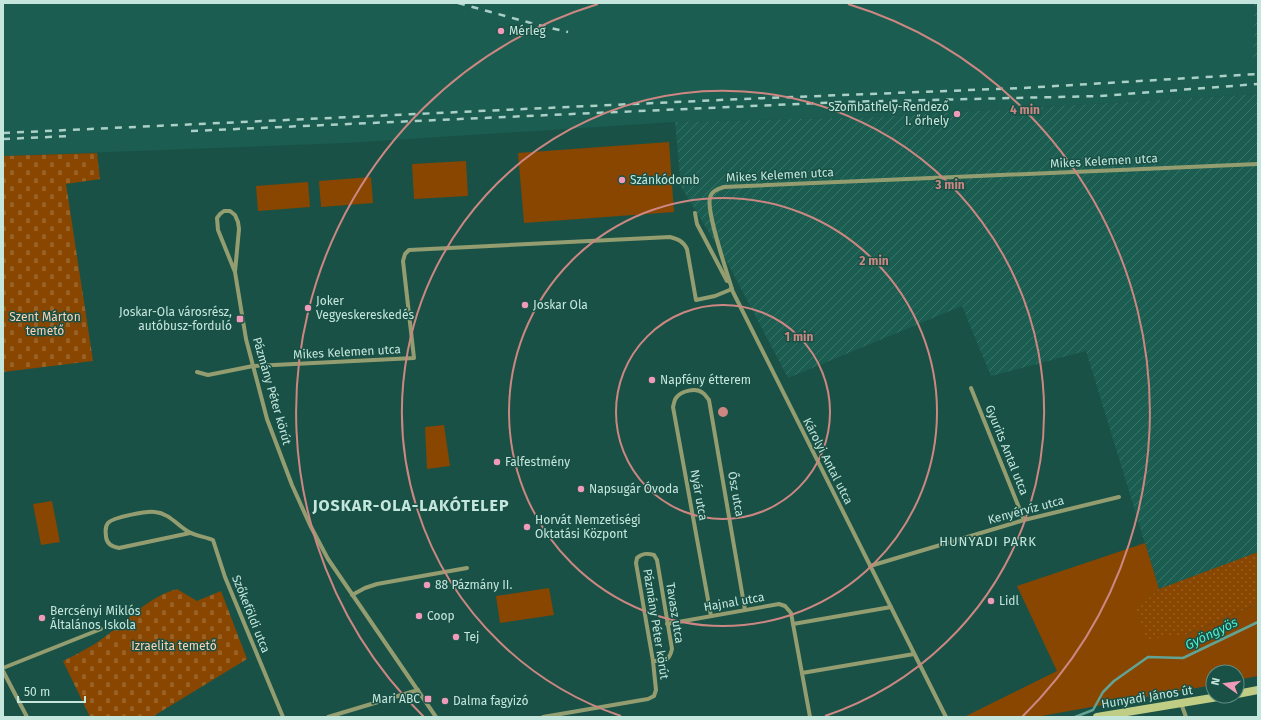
<svg xmlns="http://www.w3.org/2000/svg" width="1261" height="720" font-family="'Fira Sans',sans-serif">
<defs>
<pattern id="industrial-furrows" width="10" height="10" patternUnits="userSpaceOnUse"><rect width="10" height="10" fill="#1b5d50"/><path d="M-1 1l2-2M0 10L10 0M9 11l2-2" fill="none" stroke="#3a7469"/></pattern>
<pattern id="cemetery-stones" width="16" height="16" patternUnits="userSpaceOnUse"><rect width="16" height="16" fill="#894600"/><path d="M2 7V4a2 2 0 0 1 4 0v3zM10 15v-3a2 2 0 0 1 4 0v3z" fill="#986125"/></pattern>
<pattern id="garden-dots" width="8" height="8" patternUnits="userSpaceOnUse"><rect width="8" height="8" fill="#894600"/><path d="M2 2h.1M6 6h.1" fill="none" stroke="#986125" stroke-width="1.8" stroke-linecap="round"/></pattern>
</defs>
<rect width="100%" height="100%" fill="#195146"/>
<path fill="#1b5d50" d="M3 3H1254L1253 56H1258V94L874 117 675 122 346 143 3 156Z"/>
<g fill="url(#industrial-furrows)">
<path d="M1254 3H1258V56L1253 57Z"/>
<path d="M1258 94V552L1159 589 1086 351 991 376 962 306 788 378 726 260 681 187 675 122 874 117Z"/>
</g>
<g fill="#894600">
<path d="M669 142 674 212 524 223 518 153Z"/>
<path d="M466 161 468 196 414 199 412 164Z"/>
<path d="M371 177 373 203 321 207 319 181Z"/>
<path d="M308 182 310 207 258 211 256 186Z"/>
<path d="M444 425 450 466 427 469 425 427Z"/>
<path d="M52 501 60 542 41 545 33 504Z"/>
<path d="M1145 543 1159 589 1137 611 1185 635 1258 604V676L1237 680V672H1213V685L1036 717H964L1057 671 1017 586Z"/>
<path d="M549 588 554 615 500 623 496 596Z"/>
</g>
<g fill="url(#cemetery-stones)">
<path d="M97 153 100 179 66 184 93 361 3 372V156Z"/>
<path d="M177 589 197 601 221 591 247 659 152 717H90L63 661C73 656 83 651 93 645 121 628 144 598 177 589Z"/>
</g>
<path fill="url(#garden-dots)" d="M1258 552V604L1185 635 1147 639 1136 611 1159 589Z"/>
<g fill="none" stroke-linecap="round" stroke-linejoin="round">
<path stroke="#61a495" stroke-width="2.5" d="M1075 717 1093 710 1103 692 1114 681 1148 657 1183 658 1258 622"/>
<g stroke="#949d70" stroke-width="4">
<path d="M695 213 697 224 727 281"/>
<path d="M235 272 239 229 238 222 235 215 230 211H224L220 214 217 218 218 230 235 272 246 339 267 419 292 485 310 525 328 559 436 717"/>
<path d="M731 288 946 717"/>
<path d="M732 289C727 272 706 212 710 198 711 191 718 189 724 187L1258 164"/>
<path d="M197 372 208 375 253 366 414 358 403 261 405 254 409 250 670 237C678 239 683 241 687 249L696 300 715 296 732 289"/>
<path d="M971 388 1024 520"/>
<path d="M190 533 119 548C113 547 107 545 106 537 106 532 104 528 108 523 113 517 147 511 155 512 169 513 178 526 189 532 196 536 206 537 213 540L225 577 283 717"/>
<path d="M870 566 1024 520 1119 497"/>
<path d="M352 595 365 588 377 584 467 568"/>
<path d="M711 616 673 407C674 404 674 400 676 398 681 391 696 387 703 393 705 394 707 398 709 400L745 610"/>
<path d="M667 624 779 604 785 606 791 613 810 717"/>
<path d="M793 624 891 607"/>
<path d="M3 668 101 629"/>
<path d="M3 671 27 717"/>
<path d="M802 673 914 654"/>
<path d="M1181 703 1186 717"/>
<path d="M328 717 418 690"/>
<path d="M543 717 648 699 654 696 656 690 653 661 636 563 637 558C642 553 647 553 654 555L657 560 672 649C669 662 665 660 653 661"/>
</g>
<g stroke="#c0cd85" stroke-width="8">
<path d="M1237 694 1258 690"/>
<path d="M1097 717 1224 696"/>
</g>
<g stroke="#abd0c7" stroke-width="2.5" stroke-dasharray="7 7" stroke-linecap="butt">
<path d="M458 3 538 25 568 32"/>
<path d="M191 131 842 102 1100 96 1258 84"/>
<path d="M3 133 742 99 1022 88 1258 74"/>
<path d="M3 139 71 136"/>
</g>
</g>
<g fill="none" stroke="#cd8782" stroke-width="2">
<circle cx="723" cy="412" r="107"/>
<circle cx="723" cy="412" r="214"/>
<path d="M621 716A321 321 0 1 1 825 716"/>
<path d="M424 717A427 427 0 0 1 598 4M848 4A427 427 0 0 1 1022 717"/>
</g>
<g fill="#ef9ab8" stroke="#195146" stroke-width="1.5">
<circle cx="501" cy="31" r="4"/>
<circle cx="957" cy="114" r="4"/>
<circle cx="622" cy="180" r="4"/>
<circle cx="525" cy="305" r="4"/>
<circle cx="308" cy="308" r="4"/>
<rect x="236" y="315" width="8" height="8" rx="2"/>
<circle cx="652" cy="380" r="4"/>
<circle cx="497" cy="462" r="4"/>
<circle cx="581" cy="489" r="4"/>
<circle cx="527" cy="527" r="4"/>
<circle cx="427" cy="585" r="4"/>
<circle cx="991" cy="601" r="4"/>
<circle cx="419" cy="616" r="4"/>
<circle cx="42" cy="618" r="4"/>
<circle cx="456" cy="637" r="4"/>
<rect x="424" y="695" width="8" height="8" rx="2"/>
<circle cx="445" cy="701" r="4"/>
</g>
<g text-anchor="middle" stroke-width="3" stroke-linejoin="round" paint-order="stroke">
<g font-size="12" fill="#c4e6dd" stroke="#195146" text-anchor="start">
<text x="509" y="35">Mérleg</text>
<text x="949" y="111" text-anchor="end">Szombathely-Rendező<tspan x="949" dy="14">I. őrhely</tspan></text>
<text x="630" y="184">Szánkódomb</text>
<text x="316" y="305">Joker<tspan x="316" dy="14">Vegyeskereskedés</tspan></text>
<text x="533" y="309">Joskar Ola</text>
<text x="232" y="316" text-anchor="end">Joskar-Ola városrész,<tspan x="232" dy="14">autóbusz-forduló</tspan></text>
<text x="660" y="384">Napfény étterem</text>
<text x="505" y="466">Falfestmény</text>
<text x="589" y="493">Napsugár Óvoda</text>
<text x="535" y="524">Horvát Nemzetiségi<tspan x="535" dy="14">Oktatási Központ</tspan></text>
<text x="435" y="589">88 Pázmány II.</text>
<text x="999" y="605">Lidl</text>
<text x="50" y="615">Bercsényi Miklós<tspan x="50" dy="14">Általános Iskola</tspan></text>
<text x="427" y="620">Coop</text>
<text x="464" y="641">Tej</text>
<text x="420" y="703" text-anchor="end">Mari ABC</text>
<text x="453" y="705">Dalma fagyizó</text>
</g>
<g font-size="12" fill="#c4e6dd" stroke="#195146">
<text transform="translate(1104 161) rotate(-3)" y="4">Mikes Kelemen utca</text>
<text transform="translate(780 175) rotate(-3)" y="4">Mikes Kelemen utca</text>
<text transform="translate(347 352) rotate(-3)" y="4">Mikes Kelemen utca</text>
<text transform="translate(272 391) rotate(74)" y="4">Pázmány Péter körút</text>
<text transform="translate(1007 450) rotate(68)" y="4">Gyurits Antal utca</text>
<text transform="translate(828 461) rotate(63)" y="4">Károlyi Antal utca</text>
<text transform="translate(736 494) rotate(80)" y="4">Ősz utca</text>
<text transform="translate(699 495) rotate(80)" y="4">Nyár utca</text>
<text transform="translate(1026 510) rotate(-15)" y="4">Kenyérvíz utca</text>
<text transform="translate(734 602) rotate(-10)" y="4">Hajnal utca</text>
<text transform="translate(675 613) rotate(81)" y="4">Tavasz utca</text>
<text transform="translate(251 614) rotate(68)" y="4">Szőkeföldi utca</text>
<text transform="translate(656 624) rotate(81)" y="4">Pázmány Péter körút</text>
<text transform="translate(1147 697) rotate(-9)" y="4">Hunyadi János út</text>
</g>
<g font-size="12" fill="#ffd1b1" stroke="#195146">
<text x="45" y="321">Szent Márton<tspan x="45" dy="14">temető</tspan></text>
<text x="174" y="650">Izraelita temető</text>
</g>
<g font-size="13" letter-spacing="1" fill="#c4e6dd" stroke="#195146">
<text x="988" y="546">HUNYADI PARK</text>
</g>
<g font-size="13" font-style="italic" fill="#53ebcc" stroke="#195146">
<text transform="translate(1211 633) rotate(-26)" y="5">Gyöngyös</text>
</g>
<g font-size="16" font-weight="bold" letter-spacing="1" fill="#c4e6dd" stroke="#195146">
<text x="411" y="511">JOSKAR-OLA-LAKÓTELEP</text>
</g>
</g>
<circle cx="723" cy="412" r="6" fill="#cd8782" stroke="#195146" stroke-width="2"/>
<g font-size="12" text-anchor="middle" font-weight="bold" fill="#cd8782" stroke="#195146" stroke-width="3" stroke-linejoin="round" paint-order="stroke">
<text x="1025" y="114">4 min</text>
<text x="950" y="189">3 min</text>
<text x="874" y="265">2 min</text>
<text x="799" y="341">1 min</text>
</g>
<rect width="1261" height="720" fill="none" stroke="#c4e6dd" stroke-width="8"/>
<g transform="translate(1225 684) rotate(284)"><circle r="19" fill="#195146" stroke="#5d8d82"/>
<path d="M0-3L7 15L0 10L-7 15Z" fill="#ef9ab8"/>
<text y="-6" font-size="11" font-weight="bold" text-anchor="middle" fill="#c4e6dd">N</text>
</g>
<path d="M18 696v6h67v-6" fill="none" stroke="#c4e6dd" stroke-width="2"/>
<text x="24" y="696" font-size="12" fill="#c4e6dd" stroke="#195146" stroke-width="3" paint-order="stroke">50 m</text>
</svg>
